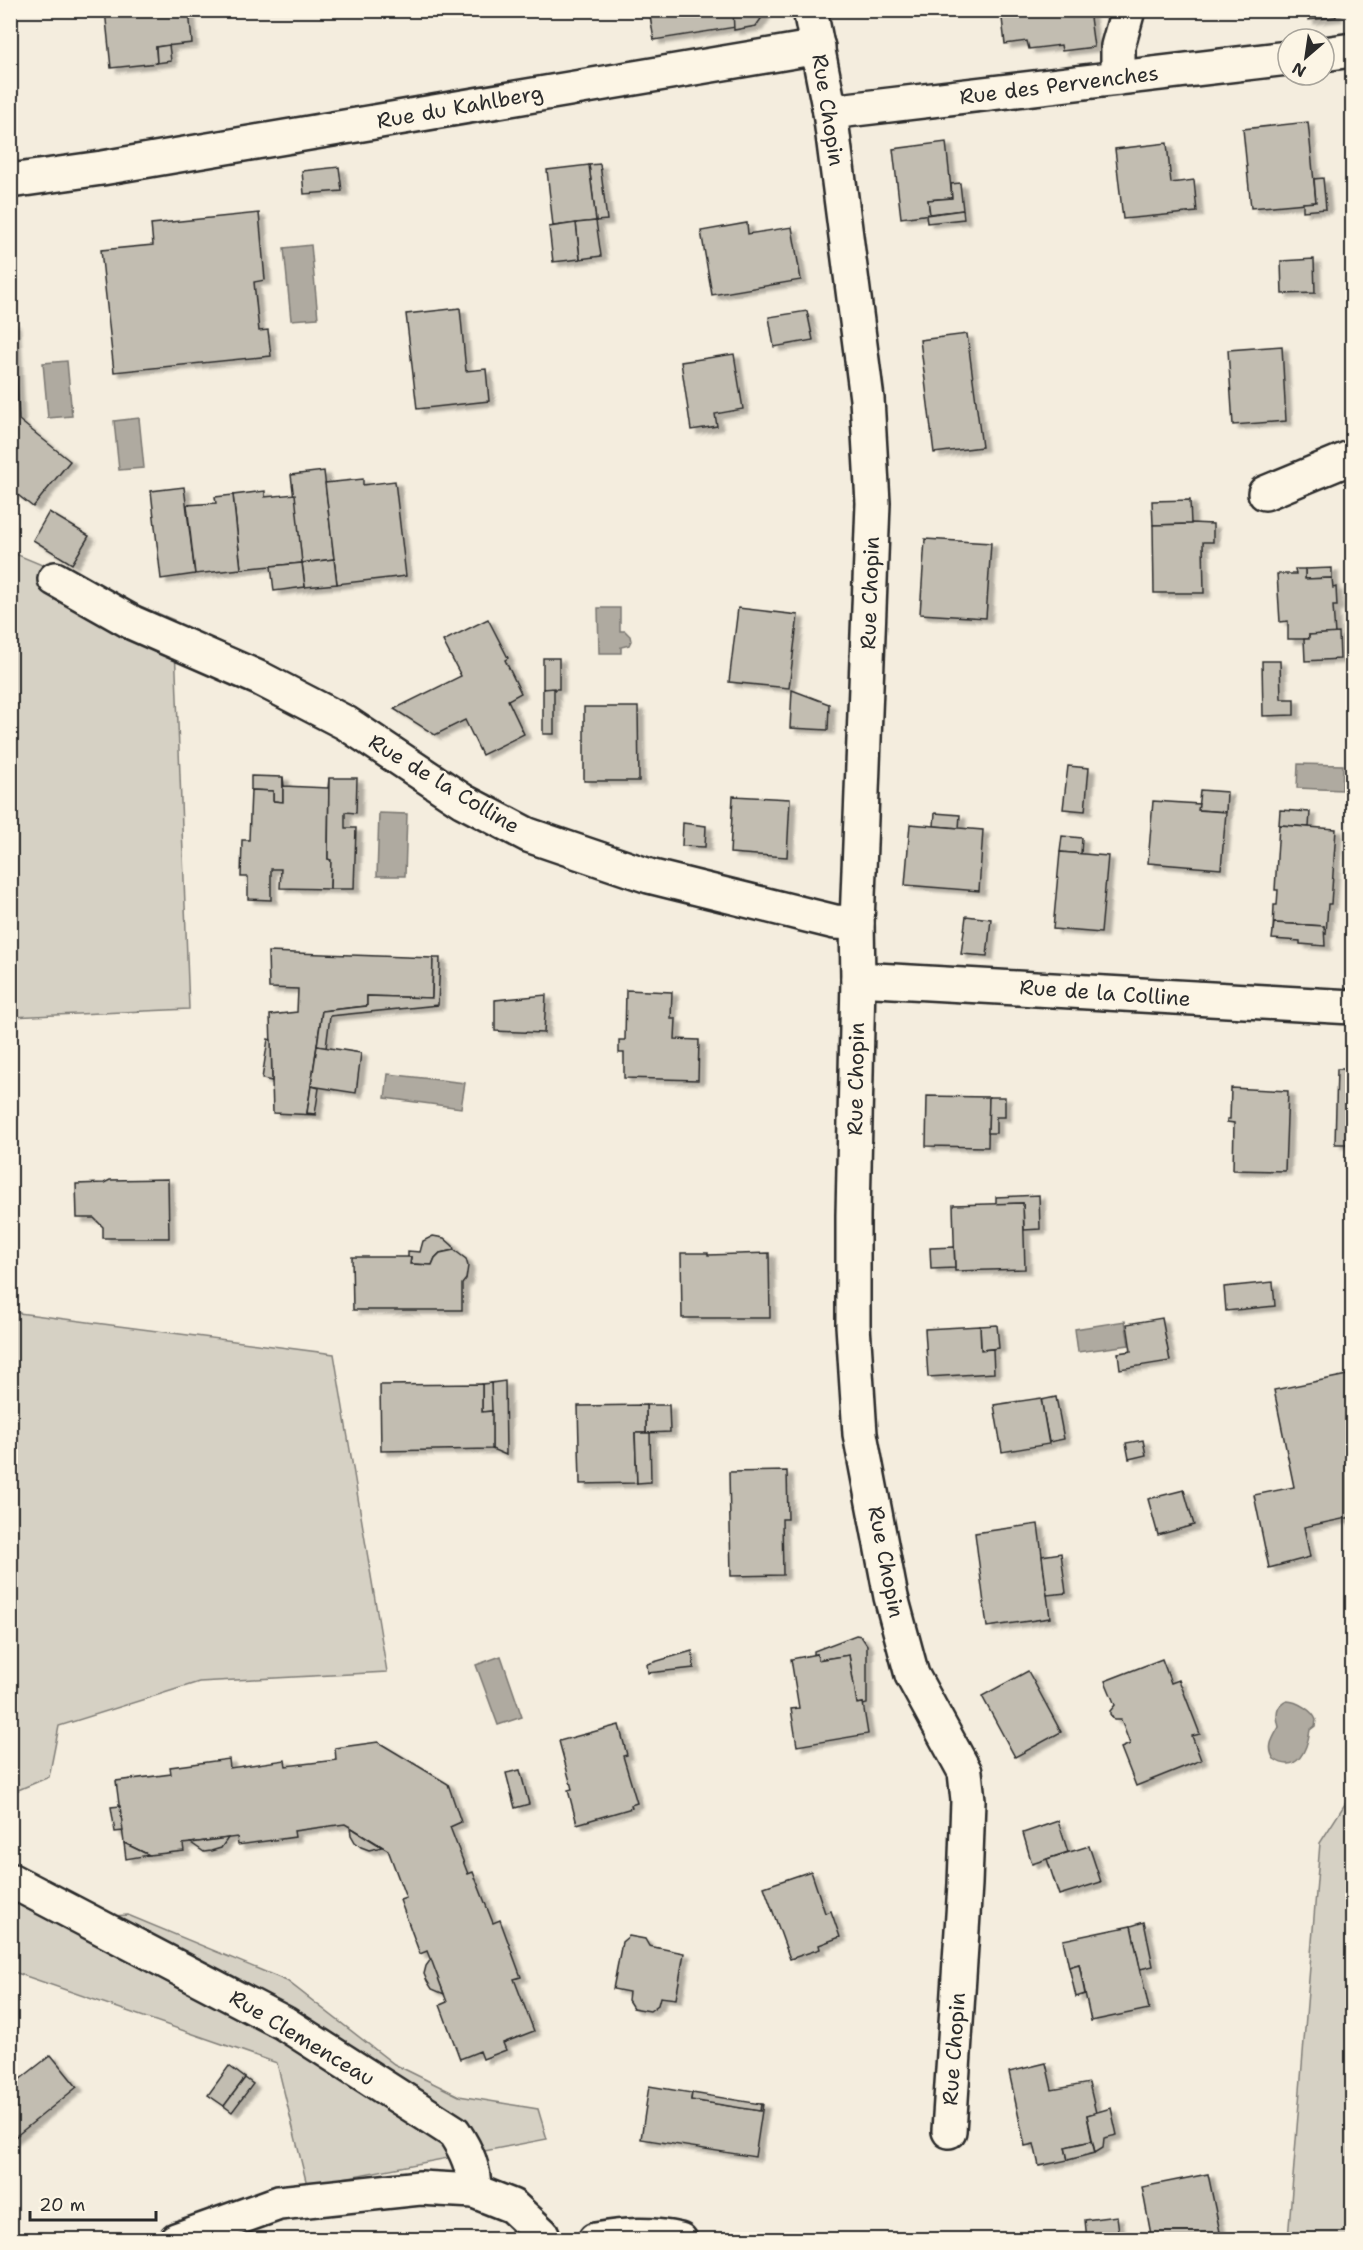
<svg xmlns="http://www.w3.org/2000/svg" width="1363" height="2250" font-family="'Shantell Sans',sans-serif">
<defs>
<filter id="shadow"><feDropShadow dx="6" dy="4" stdDeviation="1.5" flood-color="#0004"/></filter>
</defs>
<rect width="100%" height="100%" fill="#f4edde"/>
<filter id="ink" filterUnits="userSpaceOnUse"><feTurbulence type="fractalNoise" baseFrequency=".0167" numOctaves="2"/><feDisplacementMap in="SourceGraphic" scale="12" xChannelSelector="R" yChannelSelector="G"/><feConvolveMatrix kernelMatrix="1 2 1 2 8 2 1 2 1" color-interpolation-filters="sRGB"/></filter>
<g filter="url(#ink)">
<g fill="#d6d1c4" stroke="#807e78" stroke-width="1.5">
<path d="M10 548 13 553 174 620 189 1009 11 1017Z"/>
<path d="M11 1312 334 1354 387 1672 199 1682 59 1726 49 1777 11 1793Z"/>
<path d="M1352 1793V2239H1288L1320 1843Z"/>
<path d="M11 1900 48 1920 128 1915 287 1981 394 2064 459 2096 538 2109 547 2139 307 2185 277 2063 11 1971Z"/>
</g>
<g fill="#afaaa0" stroke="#7a7771" stroke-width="1.5">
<path d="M311 245 318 318 291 320 284 248Z"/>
<path d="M67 361 72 416 48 418 43 363Z"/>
<path d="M139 418 144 468 119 470 114 421Z"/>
<path d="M598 608H620V631H625L630 636 631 641 629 645 621 647V653H599Z"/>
<path d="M1298 764 1343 765 1342 790 1297 788Z"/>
<path d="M379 813 407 814 405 876H377Z"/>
<path d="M388 1074 465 1083 461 1108 385 1098Z"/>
<path d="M1125 1321 1129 1345 1078 1352 1075 1329Z"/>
<path d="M501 1656 522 1717 498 1725 476 1665Z"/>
<path d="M1287 1701C1297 1701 1313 1711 1316 1720L1315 1726 1310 1730C1307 1749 1298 1775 1274 1759 1266 1747 1273 1738 1279 1727 1276 1716 1275 1706 1287 1701Z"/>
</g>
<g fill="#c2bdb1" stroke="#2b2b2b" stroke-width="1.5" filter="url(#shadow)">
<path d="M105 10H189L192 43 156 47 157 63 111 68Z"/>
<path d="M649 10H733L736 27 654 40Z"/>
<path d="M733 10H767L756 26 734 30Z"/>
<path d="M1001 10H1089L1094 47 1062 51 1061 45 1029 49 1027 41 1005 44Z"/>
<path d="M1307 10H1335L1336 17 1308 20Z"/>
<path d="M169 45 171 61 157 63 156 47Z"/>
<path d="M1308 122 1316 202 1251 208 1243 129Z"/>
<path d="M946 142 952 198 928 200 930 214 901 218 893 149Z"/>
<path d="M1167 143 1171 183 1194 180 1197 212 1123 219 1115 149Z"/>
<path d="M600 164 607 220 596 221 589 165Z"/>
<path d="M589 165 596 221 553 226 547 170Z"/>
<path d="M339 167 342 191 304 194 302 171Z"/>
<path d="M1323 178 1326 209 1303 211V203L1316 202 1314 179Z"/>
<path d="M960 183 963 210 930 214 928 200 952 198 951 184Z"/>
<path d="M963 210 964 219 927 223 926 215Z"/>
<path d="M259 213 265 280 254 282 259 331 268 330 271 356 114 372 101 250 153 245 151 224Z"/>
<path d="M596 221 601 256 580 259 576 223Z"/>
<path d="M576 223 580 259 553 262 549 227Z"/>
<path d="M747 223 748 234 792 227 801 280 712 295 701 231Z"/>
<path d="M1314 259 1315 293 1282 294 1281 261Z"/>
<path d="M460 308 466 371 486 369 489 401 417 409 406 314Z"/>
<path d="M807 311 813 340 774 347 769 317Z"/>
<path d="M10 321 14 324 19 420 70 461 33 507 14 492 10 495Z"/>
<path d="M967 334 982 447 934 453 920 340Z"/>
<path d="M1282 346 1286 421 1233 425 1228 350Z"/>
<path d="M734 354 743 409 715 414 717 426 691 430 681 362Z"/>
<path d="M324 471 334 559 302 563 291 475Z"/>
<path d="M363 479V485L395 481 406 576 337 584 325 483Z"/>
<path d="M184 487 195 574 161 579 151 491Z"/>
<path d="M265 491V497L295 494 302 563 241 569 233 495Z"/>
<path d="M233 495 241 569 195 574 187 505 216 503 215 497Z"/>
<path d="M1190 500 1191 524 1153 525 1152 501Z"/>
<path d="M49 512 89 536 72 564 33 540Z"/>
<path d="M1191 523 1213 524V542H1203L1204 593H1154L1153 525 1191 524Z"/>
<path d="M925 539 991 543 986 618 920 614Z"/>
<path d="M334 559 337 584 305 587 302 563Z"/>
<path d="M302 563 305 587 274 591 271 566Z"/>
<path d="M1332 568V578L1305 579V569Z"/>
<path d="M1295 569H1305V579L1332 578 1333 588 1336 587 1337 606H1333L1335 634 1309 635V639H1288V621L1280 622 1277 574H1296Z"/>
<path d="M738 608 798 615 789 688 729 682Z"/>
<path d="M488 619 508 658 505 660 521 693 508 700 524 734 482 755 465 720 435 735 394 709 461 676 443 641Z"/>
<path d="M1339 633 1340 659 1305 661 1304 639H1309V635Z"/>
<rect x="543" y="658" width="16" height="31"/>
<path d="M1262 661H1280L1281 699H1294V715L1263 716Z"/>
<path d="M554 688V734H543V689Z"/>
<path d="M792 690 829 704 828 730 790 728Z"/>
<path d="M584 707H638L639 781H584Z"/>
<path d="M1068 766 1089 768 1085 811 1063 809Z"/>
<path d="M251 776 283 777V802L273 801V791L251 790Z"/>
<path d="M283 777 284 786 328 788 329 778 328 859 331 860 330 889 280 888 281 869H271V900L248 899V877H241L242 840H249L251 790 273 791V801L283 802Z"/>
<path d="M329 778H357L356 813 345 812V828H356L354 889H330L331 860 328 859Z"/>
<path d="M1200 790 1227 792 1226 812 1198 810Z"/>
<path d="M733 796 790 799 787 857 730 853Z"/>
<path d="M1153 801 1199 804 1198 810 1226 812 1221 869 1148 863Z"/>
<path d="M1280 810 1310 812 1309 827 1279 825Z"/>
<path d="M935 813 960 815 959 828 934 826Z"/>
<path d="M683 823 706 826 705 847 682 846Z"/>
<path d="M910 824 983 830 979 891 905 885Z"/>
<path d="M1279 825 1336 829 1331 904H1328L1326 934H1324V926L1274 923 1273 931 1274 905H1277L1278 890H1275Z"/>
<path d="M1062 836 1082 838 1081 854 1060 852Z"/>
<path d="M1060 852 1108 856 1101 933 1053 929Z"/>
<path d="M966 916 991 919 987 956 961 954Z"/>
<path d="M1274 923 1324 926 1325 946 1300 944V941L1272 939Z"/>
<path d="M268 952 433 958 432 998 367 996V1006L322 1011 307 1113 317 1115 273 1113 270 1015 297 1012 298 989 269 988Z"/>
<path d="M433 958H440L438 1005 330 1016 326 1048 317 1046 322 1011 367 1006V996L432 998Z"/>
<path d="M626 990 672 992 671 1019H676L675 1039 699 1040 698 1080 624 1078V1053H619V1040H625Z"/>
<path d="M546 995 544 1033 495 1031V1000Z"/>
<path d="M268 1039 271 1040 272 1081 262 1079Z"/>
<path d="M317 1046 361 1053 356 1093 311 1086Z"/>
<path d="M1337 1069H1352V1144H1335Z"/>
<path d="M311 1086 319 1088 315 1114 307 1113Z"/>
<path d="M1231 1088 1288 1091 1285 1171 1233 1170 1234 1123 1227 1122V1119H1230Z"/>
<path d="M927 1096 989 1097 988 1147 926 1146Z"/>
<path d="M989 1097H1005V1117H996V1133H988Z"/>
<path d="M168 1179 169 1238H103V1227L94 1218H77L76 1184 104 1183 110 1180Z"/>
<path d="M1039 1195 1040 1229 1024 1230 1023 1203 996 1204V1197Z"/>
<path d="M1023 1203 1025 1269 955 1271 953 1205Z"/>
<path d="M433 1236 444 1238 453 1246 454 1250 440 1253 435 1258 432 1265 410 1264 411 1257H408V1251L420 1252 423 1241Z"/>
<path d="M954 1247 955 1268 931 1269 930 1248Z"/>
<path d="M454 1250 466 1259 468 1266 466 1279 462 1284V1310H353L352 1257H411L410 1264 432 1265 435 1258 440 1253Z"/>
<path d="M681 1253H708V1255L769 1253 770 1318H682Z"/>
<path d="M1273 1282 1275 1306 1226 1311 1224 1287Z"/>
<path d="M1162 1318 1170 1361 1120 1369 1118 1353 1131 1351 1127 1324Z"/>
<path d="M997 1325 999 1348 981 1350 980 1326Z"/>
<path d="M980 1326 981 1350 993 1349 994 1373 928 1377 925 1329Z"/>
<path d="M1352 1374V1517L1304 1527 1310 1557 1269 1568 1254 1495 1294 1487 1274 1390Z"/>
<path d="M505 1381 506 1455 492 1449 491 1383Z"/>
<path d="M491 1383 492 1411 482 1412V1384Z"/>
<path d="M482 1384V1412L492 1411V1449L381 1451 380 1385Z"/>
<path d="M1056 1397 1064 1439 1049 1442 1041 1400Z"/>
<path d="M1041 1398 1049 1444 1002 1452 994 1405Z"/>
<path d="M646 1405H669L670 1432 646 1433Z"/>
<path d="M646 1405V1433H635L637 1483 580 1484 578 1406Z"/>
<path d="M635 1433H650L651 1482 637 1483Z"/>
<path d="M1143 1440 1146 1455 1129 1459 1126 1443Z"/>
<path d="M787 1471 788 1519H782L783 1575 731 1576 729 1472Z"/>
<path d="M1184 1490 1194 1525 1158 1535 1148 1499Z"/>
<path d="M1038 1524 1050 1618 987 1627 975 1533Z"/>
<path d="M1061 1553 1066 1593 1047 1595 1042 1556Z"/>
<path d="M856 1635 861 1636 867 1645V1704L863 1705V1703L857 1704 849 1655 818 1660 817 1654 814 1655V1651Z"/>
<path d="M692 1651 694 1668 648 1673 647 1664Z"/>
<path d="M817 1654 818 1660 849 1655 857 1704 863 1703 868 1734 797 1746 791 1709 799 1708 791 1659Z"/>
<path d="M1162 1659 1171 1683 1179 1680 1200 1734 1192 1736 1201 1760 1136 1786 1121 1748 1130 1744 1121 1720H1114L1110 1714V1711L1115 1705 1105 1681Z"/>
<path d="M1028 1671 1061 1732 1015 1757 982 1696Z"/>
<path d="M619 1725 627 1755 623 1756 637 1803 631 1805 632 1808 577 1824 568 1790 572 1789 559 1741Z"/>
<path d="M378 1742 448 1784 461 1822 450 1827 468 1874 473 1872 493 1923 500 1920 521 1977 514 1979 534 2031 503 2043 506 2050 483 2059 480 2051 460 2059 440 2005 447 2002 444 1994 427 1951 420 1954 400 1900 406 1898 388 1850 350 1827 345 1824 294 1831 295 1837 238 1845 237 1837 183 1844 184 1851 149 1855 124 1843 116 1781 171 1774 170 1767 229 1759 230 1768 285 1760 286 1766 336 1760 335 1748Z"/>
<path d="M520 1770 529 1804 515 1808 506 1773Z"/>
<path d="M120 1806 123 1831 115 1832 111 1807Z"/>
<path d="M1058 1821 1068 1852 1032 1864 1023 1833Z"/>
<path d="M350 1827 382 1847 369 1850 361 1847 355 1842 351 1835Z"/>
<path d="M228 1838 221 1848 211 1851 204 1852 191 1843Z"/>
<path d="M124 1843 149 1855 126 1859Z"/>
<path d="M1089 1846 1101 1882 1059 1895 1047 1859Z"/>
<path d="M811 1871 825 1913 831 1911 840 1937 819 1945 820 1949 790 1959 764 1887Z"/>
<path d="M1144 1922 1153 1966 1140 1969 1131 1926Z"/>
<path d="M1131 1926 1149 2009 1091 2021 1079 1964 1069 1967 1063 1940Z"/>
<path d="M629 1936 645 1939 649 1946 684 1953 676 1999 660 1997 658 2005 650 2011 633 2008 628 2000 629 1992 613 1989 622 1942Z"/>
<path d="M431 1959 444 1994 432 1989 427 1981 424 1974 426 1966Z"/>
<path d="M1079 1964 1085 1994 1076 1997 1069 1967Z"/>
<path d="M51 2055 77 2087 10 2141V2087Z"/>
<path d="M1046 2063 1052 2090 1089 2083 1096 2113 1087 2115 1092 2141 1065 2147 1068 2160 1039 2166 1034 2144 1025 2146 1009 2072Z"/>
<path d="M229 2066 245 2078 224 2106 208 2095Z"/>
<path d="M245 2078 253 2084 232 2112 224 2106Z"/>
<path d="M649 2086 692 2093 691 2100 760 2111 761 2104H763L755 2157 641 2139Z"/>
<path d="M692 2093 761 2104 760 2111 691 2100Z"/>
<path d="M1111 2108 1117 2135 1104 2138 1103 2148 1095 2153 1087 2115Z"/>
<path d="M1092 2141 1095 2153 1068 2160 1065 2147Z"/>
<path d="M1208 2174 1220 2232 1185 2240H1152L1142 2187Z"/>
<path d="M1117 2216 1120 2240H1087L1085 2220Z"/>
</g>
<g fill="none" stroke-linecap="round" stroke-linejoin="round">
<defs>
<g id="minor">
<path d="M810 10 830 112 867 399 873 503 857 923 858 979 853 1215V1325L860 1434 891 1597 912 1675 965 1772 968 1800 965 1884 949 2131"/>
<path d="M1324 54 1352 50"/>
<path d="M1118 78V46L1128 10"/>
<path d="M830 112 1288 58"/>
<path d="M10 181 102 168 818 47"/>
<path d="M1265 493 1352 457"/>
<path d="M55 579 133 623 261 679 346 723 463 801 528 835 649 876 835 922 857 923"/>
<path d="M858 979 1352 1007"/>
<path d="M10 1880 284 2023 454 2132C467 2152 474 2167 474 2191"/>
<path d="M176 2240 279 2203 420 2188 474 2191 512 2206 542 2234 544 2240"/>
<path d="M595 2240C626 2235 649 2233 680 2240"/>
</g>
</defs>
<use href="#minor" stroke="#2b2b2b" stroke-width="38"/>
<use href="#minor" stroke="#fcf5e5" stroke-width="33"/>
</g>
</g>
<g text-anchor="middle" stroke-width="5" stroke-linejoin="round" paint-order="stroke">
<g font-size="21" fill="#2b2b2b" stroke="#fcf5e5">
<text transform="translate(1059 85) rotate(-7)" y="7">Rue des Pervenches</text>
<text transform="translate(460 107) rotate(-10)" y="7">Rue du Kahlberg</text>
<text transform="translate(828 110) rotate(81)" y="7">Rue Chopin</text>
<text transform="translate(870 593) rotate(-88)" y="7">Rue Chopin</text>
<text transform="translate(444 784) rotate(31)" y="7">Rue de la Colline</text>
<text transform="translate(1105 993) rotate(4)" y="7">Rue de la Colline</text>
<text transform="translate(856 1079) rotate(-89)" y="7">Rue Chopin</text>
<text transform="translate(886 1562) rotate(79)" y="7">Rue Chopin</text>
<text transform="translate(302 2038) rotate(31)" y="7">Rue Clemenceau</text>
<text transform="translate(954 2049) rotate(-86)" y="7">Rue Chopin</text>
</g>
</g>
<rect width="1363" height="2250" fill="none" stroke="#fcf5e5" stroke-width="36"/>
<rect x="18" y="18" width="1327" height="2214" fill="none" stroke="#2b2b2b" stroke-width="2" filter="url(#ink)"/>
<g transform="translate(1306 57) rotate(209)"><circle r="28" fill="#fcf5e5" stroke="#a8a49b" stroke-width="1.5"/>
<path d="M0-4.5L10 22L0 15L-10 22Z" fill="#2b2b2b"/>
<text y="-9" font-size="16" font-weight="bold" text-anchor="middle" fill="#2b2b2b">N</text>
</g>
<path d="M30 2211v9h126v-9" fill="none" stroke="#2b2b2b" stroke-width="3"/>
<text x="39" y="2211" font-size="18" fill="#2b2b2b" stroke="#fcf5e5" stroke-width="4.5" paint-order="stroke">20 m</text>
</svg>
